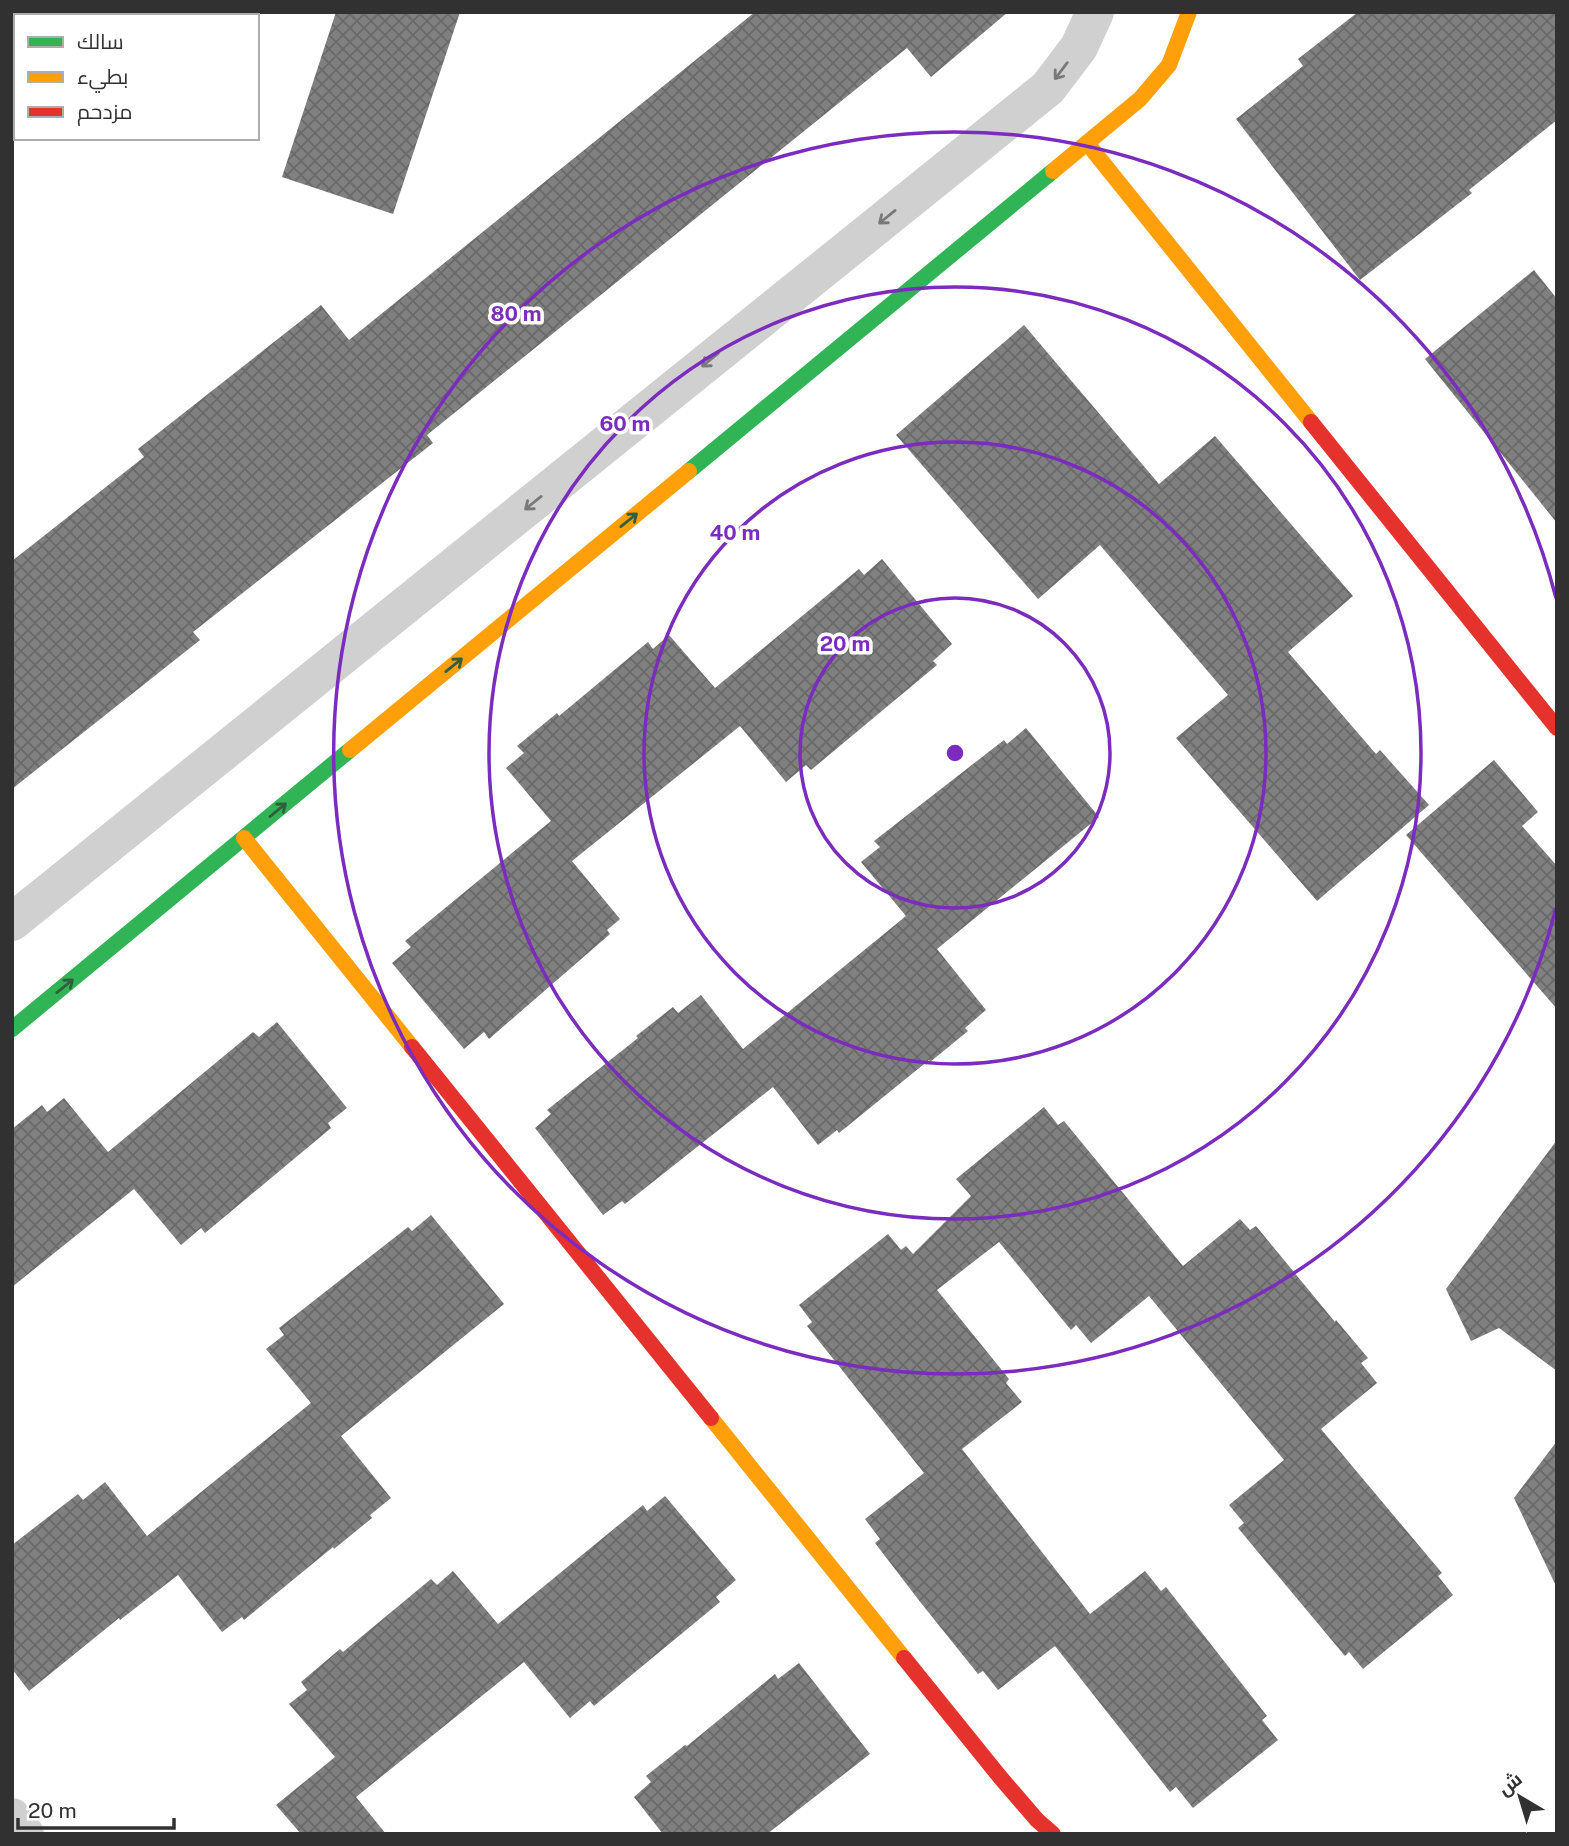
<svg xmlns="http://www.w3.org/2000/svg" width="1569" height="1846" font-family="'Public Sans',Cairo,sans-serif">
<defs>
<pattern id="building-cross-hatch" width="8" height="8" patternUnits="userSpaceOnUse" patternTransform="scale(1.75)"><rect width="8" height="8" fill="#808080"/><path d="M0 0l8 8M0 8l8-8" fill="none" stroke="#696969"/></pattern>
</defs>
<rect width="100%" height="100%" fill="#fff"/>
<g fill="url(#building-cross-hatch)">
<path d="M336 12H460L393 214 282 177Z"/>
<path d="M755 12H1008L931 77 907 48 427 435 433 443 193 632 200 640 12 789V561L144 457 138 449 321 305 349 340Z"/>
<path d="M1358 12H1557V120L1469 190 1472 193 1360 280 1236 119 1303 66 1298 59Z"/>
<path d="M1534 270 1557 299V523L1425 359Z"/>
<path d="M1024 325 1159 484 1215 436 1353 596 1288 652 1376 754 1380 750 1429 805 1317 901 1176 738 1228 695 1100 545 1038 599 896 435Z"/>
<path d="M882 559 952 644 933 661 937 665 811 770 806 765 786 782 740 726 572 861 620 919 607 930 610 934 489 1039 484 1032 464 1049 392 963 411 947 405 941 551 821 506 768 524 753 517 746 557 713 559 716 648 642 653 649 669 635 715 688 859 569 864 575Z"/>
<path d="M1026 728 1099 817 937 949 986 1010 965 1028 968 1031 930 1062 929 1060 839 1133 837 1130 818 1145 773 1087 625 1204 622 1201 603 1215 535 1128 551 1114 547 1110 638 1038 636 1036 673 1007 678 1013 701 995 743 1049 906 916 861 862 880 847 874 841 1004 740 1007 744Z"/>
<path d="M1494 760 1538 812 1522 826 1557 866V1009L1406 835Z"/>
<path d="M277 1022 347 1108 328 1123 331 1128 205 1233 201 1228 181 1245 134 1189 12 1287V1129L42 1105 47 1112 64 1098 108 1152 253 1032 259 1037Z"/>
<path d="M1044 1107 1058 1125 1064 1121 1183 1266 1240 1219 1250 1230 1256 1226 1335 1322 1336 1320 1368 1358 1361 1363 1377 1383 1321 1429 1442 1573 1438 1576 1453 1595 1363 1669 1349 1652 1345 1656 1238 1528 1244 1523 1229 1505 1284 1460 1149 1296 1091 1343 1076 1325 1071 1330 999 1242 937 1290 1009 1379 1006 1383 1022 1402 962 1449 1090 1614 1145 1571 1161 1591 1166 1587 1267 1716 1262 1720 1278 1740 1193 1808 1176 1787 1170 1792 1055 1646 998 1690 983 1671 978 1674 921 1603 875 1543 880 1539 865 1519 924 1473 807 1326 812 1322 799 1305 888 1234 901 1250 906 1246 913 1254 971 1196 956 1179Z"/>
<path d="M1557 1140V1371L1499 1328 1471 1341 1446 1289Z"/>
<path d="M431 1215 504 1304 341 1436 391 1498 370 1515 372 1518 334 1549 333 1547 244 1620 242 1617 222 1632 178 1575 120 1620 119 1618 29 1691 12 1669V1545L78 1494 83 1500 105 1482 147 1536 311 1403 266 1349 284 1335 279 1328 408 1227 412 1231Z"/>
<path d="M1557 1441V1588L1514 1498Z"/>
<path d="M665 1496 736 1580 716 1597 720 1602 594 1706 590 1701 570 1718 524 1662 356 1797 386 1834H301L276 1805 335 1757 289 1704 307 1690 301 1682 340 1649 343 1652 431 1579 437 1585 453 1571 498 1624 643 1505 647 1511Z"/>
<path d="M799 1663 870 1754 767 1834H663L634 1797 651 1782 646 1776 685 1745 687 1746 775 1674 778 1679Z"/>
</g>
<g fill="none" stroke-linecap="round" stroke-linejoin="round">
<g stroke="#d0d0d0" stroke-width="38">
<path d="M12 922 1048 88 1079 47 1095 12"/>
<path d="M12 1817 25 1834"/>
</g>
<g stroke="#30b455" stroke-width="16">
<path d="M689 471 1053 171"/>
<path d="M12 1029 350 750"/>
</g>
<g stroke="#ff9f0a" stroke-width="16">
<path d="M1087 143 1311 422"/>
<path d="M1053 171 1140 99 1169 65 1189 12"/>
<path d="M350 750 689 471"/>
<path d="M244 838 412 1047"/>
<path d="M711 1418 904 1658"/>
</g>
<g stroke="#e5322d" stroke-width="16">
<path d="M1311 422 1557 728"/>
<path d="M412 1047 711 1418"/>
<path d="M904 1658 1000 1777 1037 1820 1053 1834"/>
</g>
</g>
<defs><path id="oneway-shaft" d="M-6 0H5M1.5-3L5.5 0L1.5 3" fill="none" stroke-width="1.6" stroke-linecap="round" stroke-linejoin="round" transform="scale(1.75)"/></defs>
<g stroke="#797979">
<use href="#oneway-shaft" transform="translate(1061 71) rotate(127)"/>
<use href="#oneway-shaft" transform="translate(887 217) rotate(141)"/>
<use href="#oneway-shaft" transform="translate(710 360) rotate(141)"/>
<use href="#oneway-shaft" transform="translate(533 503) rotate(141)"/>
</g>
<g stroke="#315f3e">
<use href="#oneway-shaft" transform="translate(629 520) rotate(-39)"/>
<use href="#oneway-shaft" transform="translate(454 665) rotate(-39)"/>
<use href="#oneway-shaft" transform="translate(278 810) rotate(-39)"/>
<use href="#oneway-shaft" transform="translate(65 986) rotate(-39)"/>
</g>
<g fill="none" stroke="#7b2cbf" stroke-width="3.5">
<circle cx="955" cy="753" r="155"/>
<circle cx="955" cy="753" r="311"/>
<circle cx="955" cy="753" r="466"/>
<path d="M1556 908A621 621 0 1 1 1556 598"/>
</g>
<circle cx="955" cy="753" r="10" fill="#7b2cbf" stroke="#fff" stroke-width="3.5"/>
<g font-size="21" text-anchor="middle" font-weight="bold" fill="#7b2cbf" stroke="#fff" stroke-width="7" stroke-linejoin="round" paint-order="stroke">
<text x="516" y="321">80 m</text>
<text x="625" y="431">60 m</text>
<text x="735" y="540">40 m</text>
<text x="845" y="651">20 m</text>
</g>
<rect width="1569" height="1846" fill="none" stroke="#313131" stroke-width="28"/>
<rect x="14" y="14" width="245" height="126" fill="#ffffff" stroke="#adadad" stroke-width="2"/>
<rect x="28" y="37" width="35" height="10" fill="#30b455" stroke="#adadad" stroke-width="2"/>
<text x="77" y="49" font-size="21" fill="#313131">سالك</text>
<rect x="28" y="72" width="35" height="10" fill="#ff9f0a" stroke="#adadad" stroke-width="2"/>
<text x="77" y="84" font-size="21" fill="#313131">بطيء</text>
<rect x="28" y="107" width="35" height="10" fill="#e5322d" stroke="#adadad" stroke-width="2"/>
<text x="77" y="119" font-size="21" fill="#313131">مزدحم</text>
<g transform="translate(1520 1797) rotate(322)" stroke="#ffffff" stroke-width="5" paint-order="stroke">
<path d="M0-5L12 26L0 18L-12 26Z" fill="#313131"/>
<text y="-10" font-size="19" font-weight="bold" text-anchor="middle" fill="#313131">ش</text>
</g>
<path d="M18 1818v10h156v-10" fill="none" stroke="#313131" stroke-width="3.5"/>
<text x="28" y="1818" font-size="21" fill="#313131" stroke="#ffffff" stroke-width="5" paint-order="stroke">20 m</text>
</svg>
